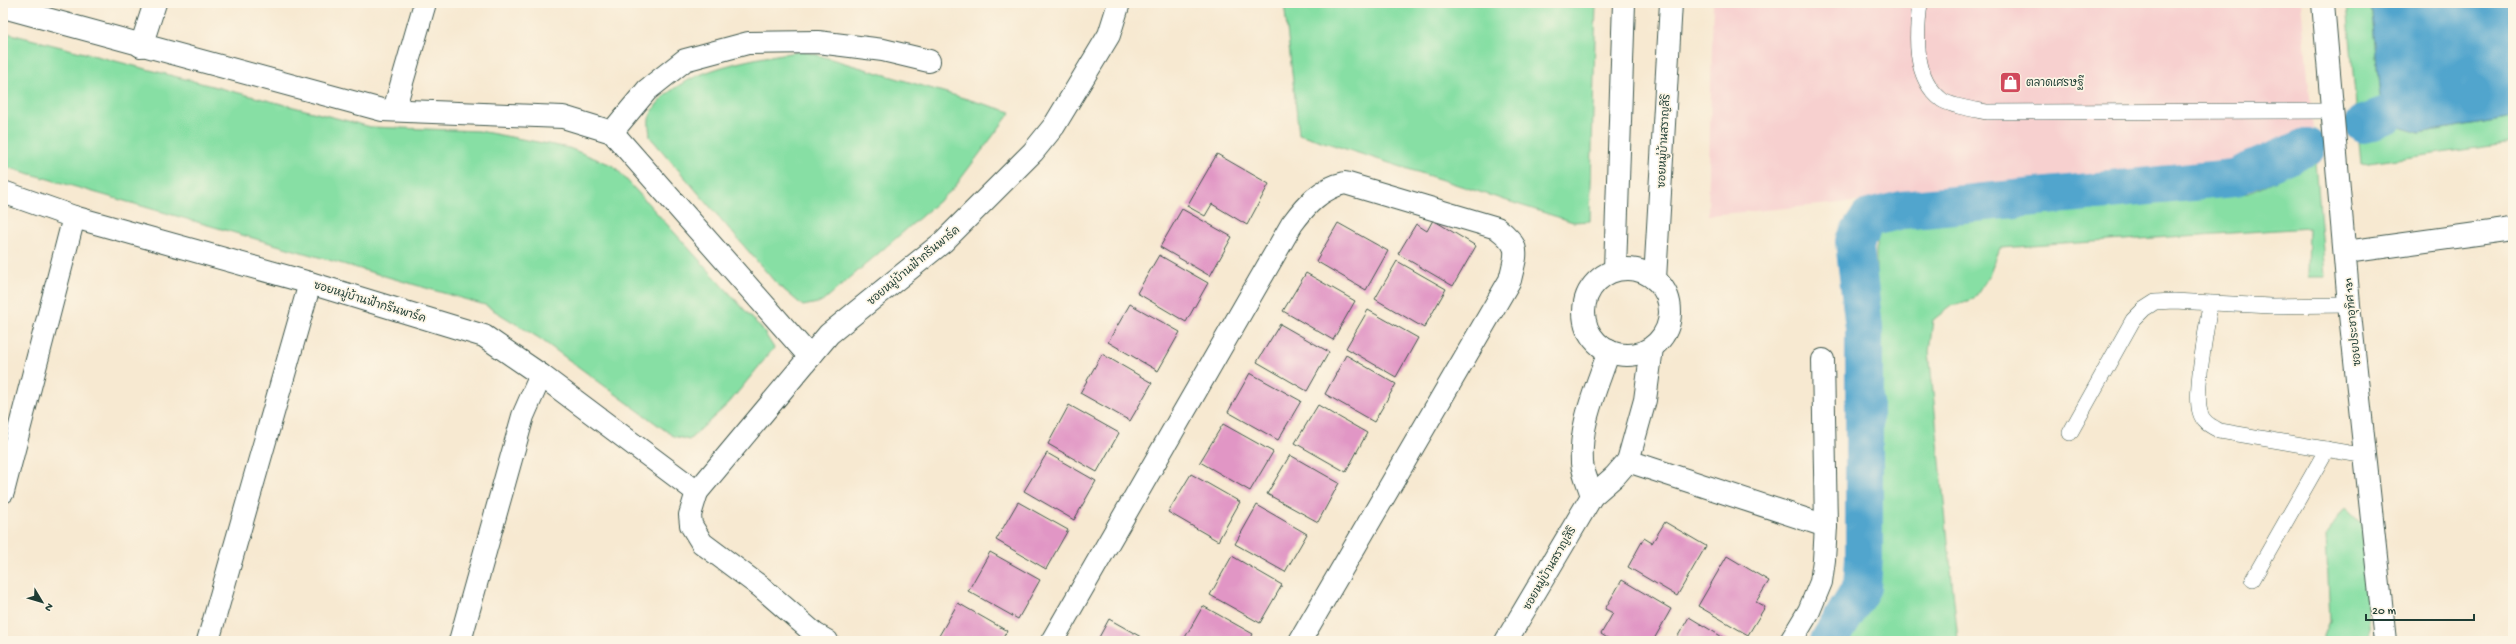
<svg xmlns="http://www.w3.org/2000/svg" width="2516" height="644" font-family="'Gochi Hand','Playpen Sans Thai',sans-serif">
<rect width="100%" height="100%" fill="#fcf5e5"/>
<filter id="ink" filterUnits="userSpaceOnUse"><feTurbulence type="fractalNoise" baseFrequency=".025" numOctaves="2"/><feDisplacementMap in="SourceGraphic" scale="8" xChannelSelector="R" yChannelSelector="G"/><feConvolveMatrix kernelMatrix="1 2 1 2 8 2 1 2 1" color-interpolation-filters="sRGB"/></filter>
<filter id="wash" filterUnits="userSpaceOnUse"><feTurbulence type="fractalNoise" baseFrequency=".012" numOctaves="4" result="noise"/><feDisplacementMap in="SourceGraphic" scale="16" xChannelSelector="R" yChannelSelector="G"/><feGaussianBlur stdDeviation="0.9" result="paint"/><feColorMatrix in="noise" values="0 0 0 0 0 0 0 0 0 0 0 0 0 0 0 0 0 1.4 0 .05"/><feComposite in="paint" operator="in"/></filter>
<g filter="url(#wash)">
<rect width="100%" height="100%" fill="#f7e9d1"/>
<path fill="#f7d0cf" d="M1713 3H2301L2316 161 1708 215Z"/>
<g fill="#87dfa4" stroke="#538e6c">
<path d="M1284 3H1596L1590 221 1573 222 1299 134Z"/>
<path d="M2347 3H2371L2380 97 2419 133 2513 117V143L2361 164Z"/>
<path d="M3 32 371 127 479 131 569 148 614 166 762 329 774 348 729 403 689 440 673 436 539 338 485 305 3 166Z"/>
<path d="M804 51 1011 112 953 189 822 302 803 306 775 282 650 137C650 132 648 124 649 119 666 70 760 57 804 51Z"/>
<path d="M2316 161 2325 277H2308L2309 228 2000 248 1989 276 1974 299 1951 306 1933 320 1929 352 1958 641H1844L1870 598 1876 496V231L2249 193Z"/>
<path d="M2345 508 2362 524 2369 641H2322L2330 621 2326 535Z"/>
</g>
<path fill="#51a5cd" stroke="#387180" d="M2371 3H2513V117L2419 133 2402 128 2386 116 2380 97Z"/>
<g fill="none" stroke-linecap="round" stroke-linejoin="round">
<g stroke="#51a5cd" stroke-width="38">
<path d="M2364 124 2386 116"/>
<path d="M1829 641 1862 587 1864 558V328L1854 241 1869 218 1902 210 2233 178 2307 147"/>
</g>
</g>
<g id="blocks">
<g fill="#e196c5">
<path d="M1217 154 1269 184 1247 225 1212 204 1205 216 1187 206Z"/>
<path d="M1182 209 1232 237 1210 276 1160 247Z"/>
<path d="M1433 220 1476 246 1453 286 1398 254 1416 224 1427 231Z"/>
<path d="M1338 223 1388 251 1366 290 1316 261Z"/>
<path d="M1159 255 1208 283 1186 322 1137 293Z"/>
<path d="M1397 261 1446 289 1424 328 1375 299Z"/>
<path d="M1306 273 1355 301 1333 340 1283 311Z"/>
<path d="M1130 304 1180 332 1158 371 1108 342Z"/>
<path d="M1368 310 1418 338 1396 377 1346 348Z"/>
<path d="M1280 324 1329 352 1307 391 1257 362Z"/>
<path d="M1102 354 1152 383 1130 421 1080 393Z"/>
<path d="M1346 355 1396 384 1374 422 1325 394Z"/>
<path d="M1250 373 1301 401 1278 440 1228 412Z"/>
<path d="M1069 405 1119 433 1097 472 1048 444Z"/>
<path d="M1318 405 1367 433 1346 472 1295 443Z"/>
<path d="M1223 424 1273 452 1250 491 1200 462Z"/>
<path d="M1047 453 1096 481 1074 520 1024 491Z"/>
<path d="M1290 455 1339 483 1318 522 1267 494Z"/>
<path d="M1191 474 1240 502 1218 541 1168 512Z"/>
<path d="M1018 502 1068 530 1046 569 996 540Z"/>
<path d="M1257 505 1307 534 1285 572 1235 544Z"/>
<path d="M1665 522 1706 546 1677 596 1628 567 1644 538 1652 543Z"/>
<path d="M990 552 1040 580 1018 619 968 591Z"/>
<path d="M1232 556 1282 585 1260 623 1210 595Z"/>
<path d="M1727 556 1769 581 1756 602 1765 607 1748 635 1698 606Z"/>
<path d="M1622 580 1671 609 1653 641H1612L1601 634 1613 613 1605 609Z"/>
<path d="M958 603 1007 631 1001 641H936Z"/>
<path d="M1203 606 1253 634 1249 641H1183Z"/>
<path d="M1689 617 1729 641H1675Z"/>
<path d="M1109 619 1148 641H1097Z"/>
</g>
</g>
</g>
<g filter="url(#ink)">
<use href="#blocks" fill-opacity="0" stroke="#3f574c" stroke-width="1"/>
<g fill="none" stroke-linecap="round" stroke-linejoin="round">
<defs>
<g id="service">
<path d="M1920 3C1916 36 1913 78 1942 100 1950 106 1977 110 1987 112L2333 111"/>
<path d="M2210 304C2207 328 2194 392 2200 412 2203 423 2211 426 2220 431L2366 456"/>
<path d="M2070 433 2133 320 2144 309 2155 302 2174 301 2271 306 2349 305"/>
<path d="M2253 579 2327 449"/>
</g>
<g id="minor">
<path d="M2323 3 2349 305 2385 641"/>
<path d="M3 7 382 110 563 117 612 132 810 357"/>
<path d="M141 46 155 3"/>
<path d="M394 110 425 3"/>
<path d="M612 132 647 90 685 60 748 43 818 42 883 50 929 61"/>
<path d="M3 192 74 217 310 283 484 336 541 375 697 492 829 334 943 242 1033 152 1054 126 1109 35 1119 3"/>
<path d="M2346 252 2513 229"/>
<path d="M1615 269 1624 3"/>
<circle cx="1627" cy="312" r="43"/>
<path d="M1655 279 1671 3"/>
<path d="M1628 461 1826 526"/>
<path d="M3 492 74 217"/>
<path d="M697 492 690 515 691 525 702 543 761 587 815 634 827 641"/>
<path d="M1592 496C1589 485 1583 473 1582 463 1579 424 1597 387 1609 351"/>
<path d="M208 641 310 283"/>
<path d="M460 641 523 416 541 375"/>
<path d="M1052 641 1292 224C1306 205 1321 188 1345 183L1497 228C1522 247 1516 253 1510 280L1300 641"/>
<path d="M1506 641 1592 496 1615 476 1628 461 1645 400 1652 348"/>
<path d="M1791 641 1809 611 1821 582 1824 560 1826 526 1823 360"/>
</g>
</defs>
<use href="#service" stroke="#3f574c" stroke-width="16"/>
<use href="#minor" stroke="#3f574c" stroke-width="24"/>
<use href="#service" stroke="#fff" stroke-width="15"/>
<use href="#minor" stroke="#fff" stroke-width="22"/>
</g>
</g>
<defs>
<symbol id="shop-square" viewBox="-11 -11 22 22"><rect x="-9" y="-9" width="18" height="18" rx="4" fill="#d1495b" stroke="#fcf5e5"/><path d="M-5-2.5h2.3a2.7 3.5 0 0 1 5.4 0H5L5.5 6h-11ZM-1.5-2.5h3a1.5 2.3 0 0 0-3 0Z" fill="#fff"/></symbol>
</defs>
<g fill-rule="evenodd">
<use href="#shop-square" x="1998" y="70" width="25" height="25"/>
</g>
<g text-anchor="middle" stroke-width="3.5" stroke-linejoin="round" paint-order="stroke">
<g font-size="11" fill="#1f3d34" stroke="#fcf5e5" text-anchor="start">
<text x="2026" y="86">ตลาดเศรษฐี</text>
</g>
<g font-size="11" fill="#1f3d34" stroke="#fcf5e5">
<text transform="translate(1663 141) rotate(-87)" y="4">ซอยหมู่บ้านสราญสิริ</text>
<text transform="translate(913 265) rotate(-40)" y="4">ซอยหมู่บ้านฟ้ากรีนพาร์ค</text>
<text transform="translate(370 301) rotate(17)" y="4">ซอยหมู่บ้านฟ้ากรีนพาร์ค</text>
<text transform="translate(2352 322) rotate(-96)" y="4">ซอยประชาอุทิศ 131</text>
<text transform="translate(1549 568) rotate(-60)" y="4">ซอยหมู่บ้านสราญสิริ</text>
</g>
</g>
<rect width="2516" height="644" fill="none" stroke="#fcf5e5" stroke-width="16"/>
<g transform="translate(42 602) rotate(128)" stroke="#fcf5e5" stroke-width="3" paint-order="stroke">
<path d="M0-3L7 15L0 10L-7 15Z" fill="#1f3d34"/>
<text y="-6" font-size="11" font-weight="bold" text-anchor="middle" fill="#1f3d34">N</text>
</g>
<path d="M2366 614v6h108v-6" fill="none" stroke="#1f3d34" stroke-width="2"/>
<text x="2372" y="614" font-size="12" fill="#1f3d34" stroke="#fcf5e5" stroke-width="3" paint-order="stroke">20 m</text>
</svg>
